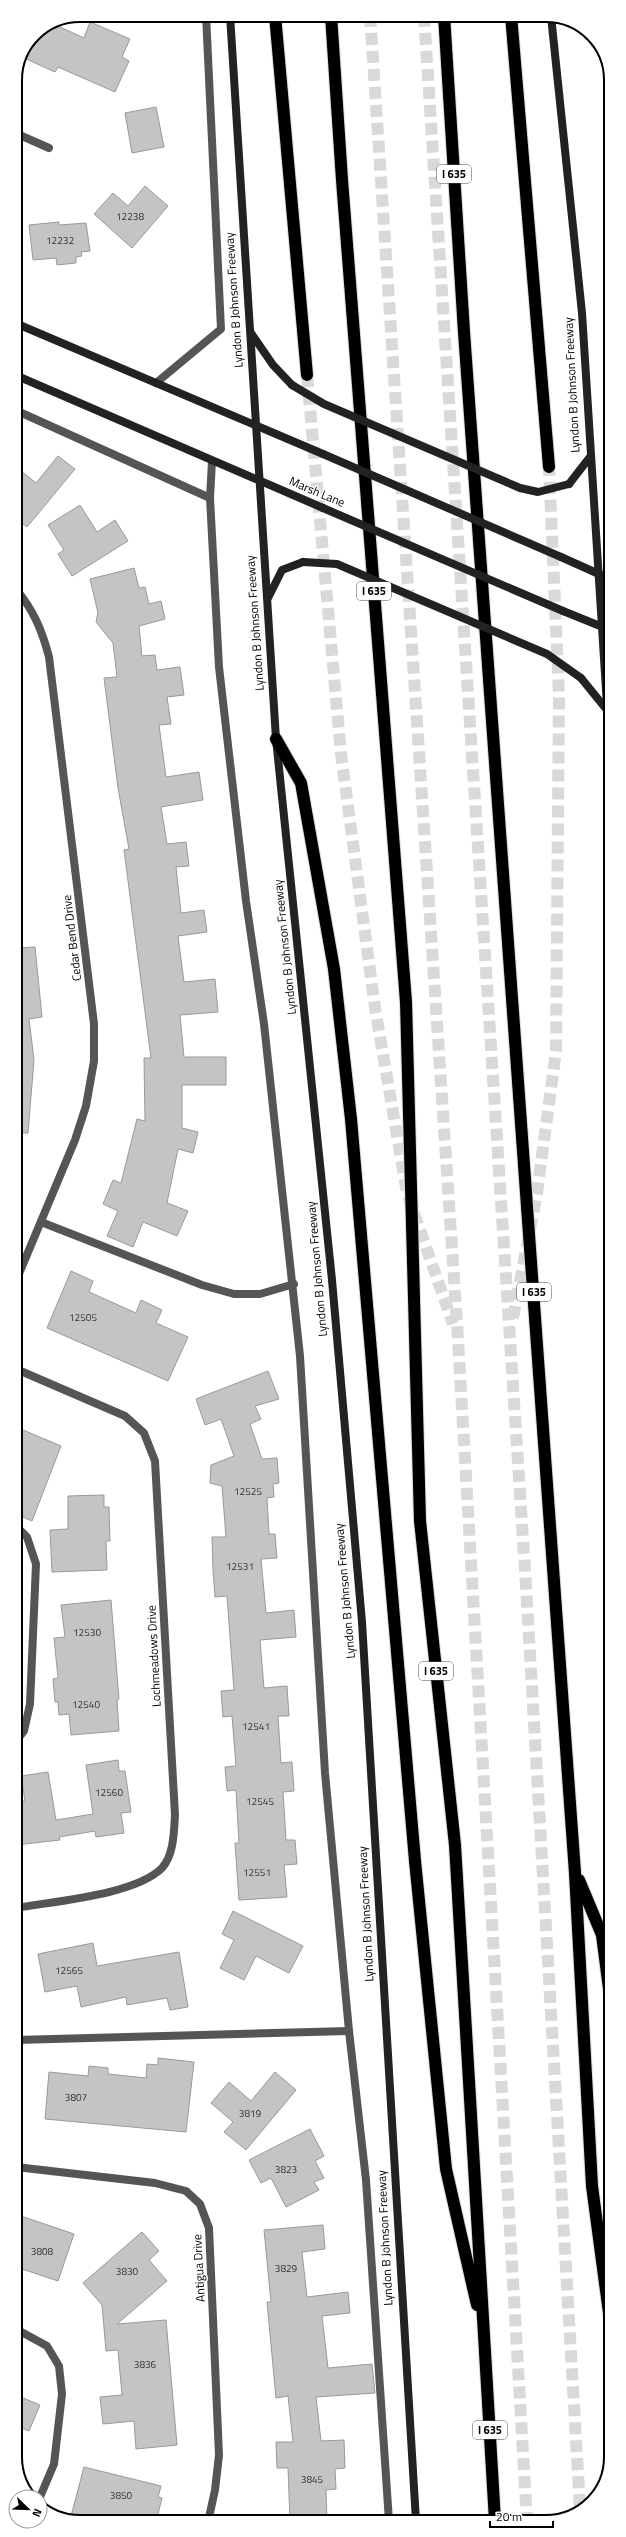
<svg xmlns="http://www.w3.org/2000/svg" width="626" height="2537" font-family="'Titillium Web',sans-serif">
<rect width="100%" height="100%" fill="#fff"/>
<g fill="#c4c4c4" stroke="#999">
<path d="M90 22 130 39 122 57 129 61 115 92 58 67 55 72 24 58 34 34 56 25 84 38Z"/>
<path d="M156 107 164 147 132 153 125 113Z"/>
<path d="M145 186 168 206 132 248 94 214 113 193 128 206Z"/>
<path d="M59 222V225L86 223 90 251 81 252 82 256 76 257V263L57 265 56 258 33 260 29 225Z"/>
<path d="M58 456 75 469 27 527 15 518V466L36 483Z"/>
<path d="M80 505 97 532 115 520 128 541 72 576 58 554 64 550 48 525Z"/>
<path d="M134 568 139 588 145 587 149 604 161 601 165 619 139 626 142 656 155 655 157 670 180 667 184 695 167 697 171 724 159 725 166 777 199 772 203 800 161 807 167 844 186 842 189 866 176 867 181 913 204 910 207 932 178 936 184 982 215 979 218 1012 180 1015 184 1057H226V1085H182V1128L198 1132 193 1153 178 1149 167 1203 188 1211 177 1236 143 1222 133 1247 107 1236 118 1211 103 1204 113 1180 121 1183 137 1119 145 1121 144 1058H151L124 850 129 849 118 788 104 678 117 677 113 643 96 622 98 613 90 579Z"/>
<path d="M35 947 42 1017 29 1019 34 1060 28 1133H16L15 948Z"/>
<path d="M71 1271 93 1281 89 1292 136 1313 141 1300 162 1310 156 1323 188 1337 168 1381 47 1328Z"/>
<path d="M268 1371 279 1399 255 1406 261 1419 250 1424 262 1459 277 1458 279 1483 273 1484 274 1497 267 1498 269 1534H275L277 1558 261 1559 266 1613 294 1610 296 1637 260 1640 264 1688 287 1686 289 1716H278L281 1763 292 1762 294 1791 283 1792 286 1840H295L297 1864 284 1865 287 1897 239 1900 235 1843H239L236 1790 227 1791 225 1767 236 1766 232 1716 223 1717 221 1691 234 1690 227 1596 215 1597 213 1569 212 1537H226L222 1486 210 1483 211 1465 234 1456 221 1419 205 1425 196 1399Z"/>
<path d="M16 1427 61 1446 32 1521 16 1514V1488L23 1471 16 1468Z"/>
<path d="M104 1495V1507H109L110 1541H106L107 1570 52 1572 50 1530 68 1529V1496Z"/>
<path d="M111 1600 119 1699 117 1700 119 1731 71 1735 69 1714 59 1715 58 1702H55L53 1679 58 1678 54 1638 65 1637 61 1605Z"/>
<path d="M118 1760 119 1771H125L131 1812 121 1813 124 1833 96 1837 95 1831 59 1837 60 1840 16 1845V1802L25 1801 21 1776 48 1772 56 1820 93 1814 86 1765Z"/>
<path d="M233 1911 303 1946 289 1973 256 1956 244 1980 220 1968 234 1940 222 1934Z"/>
<path d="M93 1943 97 1966 179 1952 188 2007 170 2010 167 1998 127 2005 126 1997 81 2007 77 1986 45 1992 38 1954Z"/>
<path d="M158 2058 194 2062 186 2132 45 2119 49 2072 88 2076 89 2066 108 2068V2074L146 2078 147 2064 158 2065Z"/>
<path d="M275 2072 296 2090 246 2150 224 2132 233 2122 211 2103 229 2082 251 2101Z"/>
<path d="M310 2129 324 2156 315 2161 324 2178 314 2182 319 2190 286 2207 271 2178 261 2183 249 2160Z"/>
<path d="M21 2216 74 2234 58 2281 16 2267V2230Z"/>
<path d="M323 2225 325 2249 302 2252 307 2297 348 2292 350 2313 322 2316 328 2368 372 2364 375 2393 316 2397 321 2441 344 2440 345 2468 335 2469 336 2489 326 2490 327 2521H290L288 2468H277L276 2442H293L288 2396 276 2398 267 2302H271L264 2230Z"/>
<path d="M142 2232 159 2251 149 2260 167 2281 117 2324 166 2320 177 2445 136 2449 134 2421 103 2424 100 2397 122 2395 118 2350 106 2351 102 2305 83 2283Z"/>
<path d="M16 2395 40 2405 29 2431 16 2426Z"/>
<path d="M84 2467 161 2486 158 2497 162 2498 156 2522H76L70 2520Z"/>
</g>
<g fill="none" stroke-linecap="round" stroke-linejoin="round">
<g stroke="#d9d9d9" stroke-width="12" stroke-dasharray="12 6" stroke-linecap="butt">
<path d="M370 15 458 1339 527 2521"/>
<path d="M424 15 526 1586 580 2508"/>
<path d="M307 375 341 754 375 1008 407 1193 453 1324"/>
<path d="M513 1318 537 1193 556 1051 559 695 549 467"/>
</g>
<defs>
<g id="motorway">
<path d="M275 15 307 375"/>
<path d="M331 15 342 180 406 1002 420 1521 455 1845 495 2521"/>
<path d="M444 15 464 332 575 1873 592 2186 611 2328"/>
<path d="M511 15 549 467"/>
<path d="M276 739 301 783 334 969 351 1119 415 1861 446 2169 477 2305"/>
<path d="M579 1880 602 1935 611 2004"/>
</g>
</defs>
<use href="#motorway" stroke="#dbdbdb" stroke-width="14"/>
<g stroke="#555" stroke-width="8">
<path d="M156 383 221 329 206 15"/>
<path d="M15 410 210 498"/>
<path d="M212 461 210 498 219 667 246 901 264 1024 300 1356 325 1773 349 2031 366 2180 389 2521"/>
<path d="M41 1222 202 1285 234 1294H260L294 1284"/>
<path d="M16 1526 27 1537 36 1564 30 1704 24 1731 16 1741"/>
<path d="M16 2040 349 2031"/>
<path d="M16 2329 47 2346 59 2366 62 2394 54 2464 40 2497"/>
</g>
<g stroke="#555" stroke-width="8">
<path d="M15 133 49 148"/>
<path d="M15 588C33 609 42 630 49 657L94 1024V1061L86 1106 75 1140 16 1281"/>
<path d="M16 1369 125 1416 144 1433 155 1461 175 1815C174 1831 174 1855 162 1868 135 1895 55 1901 16 1908"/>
<path d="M16 2167 155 2183 186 2191 200 2204 209 2228 219 2455 215 2490 208 2522"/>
</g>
<g stroke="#222" stroke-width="8">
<path d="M230 15 276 739 332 1280 362 1622 416 2521"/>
<path d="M551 16 582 313 610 753"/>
<path d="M15 323 323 454"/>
<path d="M251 333 273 365 292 385"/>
<path d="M15 375 323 508"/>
<path d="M569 484 590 457"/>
<path d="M561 557 610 579"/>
<path d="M268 598 282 570 303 562"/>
<path d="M563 611 610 630"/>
<path d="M581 678 607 710"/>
</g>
<use href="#motorway" stroke="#000" stroke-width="12"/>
<g stroke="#222" stroke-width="8">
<path d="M292 385 324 404 520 488 538 492 569 484"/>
<path d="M323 454 561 557"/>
<path d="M323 508 563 611"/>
<path d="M303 562 337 564 547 654 581 678"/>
</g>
</g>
<g text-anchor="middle" stroke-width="3" stroke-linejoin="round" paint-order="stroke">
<g font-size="10" fill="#313131">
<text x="130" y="220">12238</text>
<text x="60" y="244">12232</text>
<text x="83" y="1321">12505</text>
<text x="248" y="1495">12525</text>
<text x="240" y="1570">12531</text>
<text x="87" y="1636">12530</text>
<text x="86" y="1708">12540</text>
<text x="256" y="1730">12541</text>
<text x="109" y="1796">12560</text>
<text x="260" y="1805">12545</text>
<text x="257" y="1876">12551</text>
<text x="69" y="1974">12565</text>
<text x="76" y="2101">3807</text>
<text x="250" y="2117">3819</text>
<text x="286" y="2173">3823</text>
<text x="42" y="2255">3808</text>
<text x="286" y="2272">3829</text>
<text x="127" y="2275">3830</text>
<text x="145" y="2368">3836</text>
<text x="312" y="2483">3845</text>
<text x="121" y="2499">3850</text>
</g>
<g fill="#fff" stroke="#4c4c4c" stroke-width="1">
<rect x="437" y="165" width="34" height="18" rx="3"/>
<rect x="357" y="582" width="34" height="18" rx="3"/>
<rect x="517" y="1283" width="34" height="18" rx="3"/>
<rect x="419" y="1662" width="34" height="18" rx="3"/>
<rect x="473" y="2421" width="34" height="18" rx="3"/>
</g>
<g font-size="11" font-weight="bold" fill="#000">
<text x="454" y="178">I 635</text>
<text x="374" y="595">I 635</text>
<text x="534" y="1296">I 635</text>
<text x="436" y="1675">I 635</text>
<text x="490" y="2434">I 635</text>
</g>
<g font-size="12" fill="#000" stroke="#fff">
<text transform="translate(234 300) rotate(-94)" y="4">Lyndon B Johnson Freeway</text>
<text transform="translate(572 385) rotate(-93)" y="4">Lyndon B Johnson Freeway</text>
<text transform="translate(317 492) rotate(23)" y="4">Marsh Lane</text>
<text transform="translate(255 623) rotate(-94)" y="4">Lyndon B Johnson Freeway</text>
<text transform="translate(72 938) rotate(-97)" y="4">Cedar Bend Drive</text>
<text transform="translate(285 947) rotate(-96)" y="4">Lyndon B Johnson Freeway</text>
<text transform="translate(317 1269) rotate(-95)" y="4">Lyndon B Johnson Freeway</text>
<text transform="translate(345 1591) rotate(-95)" y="4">Lyndon B Johnson Freeway</text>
<text transform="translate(154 1656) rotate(-93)" y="4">Lochmeadows Drive</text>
<text transform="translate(366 1914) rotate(-93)" y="4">Lyndon B Johnson Freeway</text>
<text transform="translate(385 2238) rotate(-93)" y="4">Lyndon B Johnson Freeway</text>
<text transform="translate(199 2268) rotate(-93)" y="4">Antigua Drive</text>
</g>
</g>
<path d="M0 0H626V2537H0ZM80 22H546A58 58 0 0 1 604 80V2457A58 58 0 0 1 546 2515H80A58 58 0 0 1 22 2457V80A58 58 0 0 1 80 22Z" fill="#fff" fill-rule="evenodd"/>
<path fill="none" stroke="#000" stroke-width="2" d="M80 22H546A58 58 0 0 1 604 80V2457A58 58 0 0 1 546 2515H80A58 58 0 0 1 22 2457V80A58 58 0 0 1 80 22Z"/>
<g transform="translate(28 2509) rotate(113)"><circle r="19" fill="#ffffff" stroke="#999999"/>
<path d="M0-3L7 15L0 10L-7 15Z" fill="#000000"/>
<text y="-6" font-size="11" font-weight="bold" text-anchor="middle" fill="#000000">N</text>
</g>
<path d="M490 2521v6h63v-6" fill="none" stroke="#000000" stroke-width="2"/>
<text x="496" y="2521" font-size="12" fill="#000000" stroke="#ffffff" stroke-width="3" paint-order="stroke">20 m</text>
</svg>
